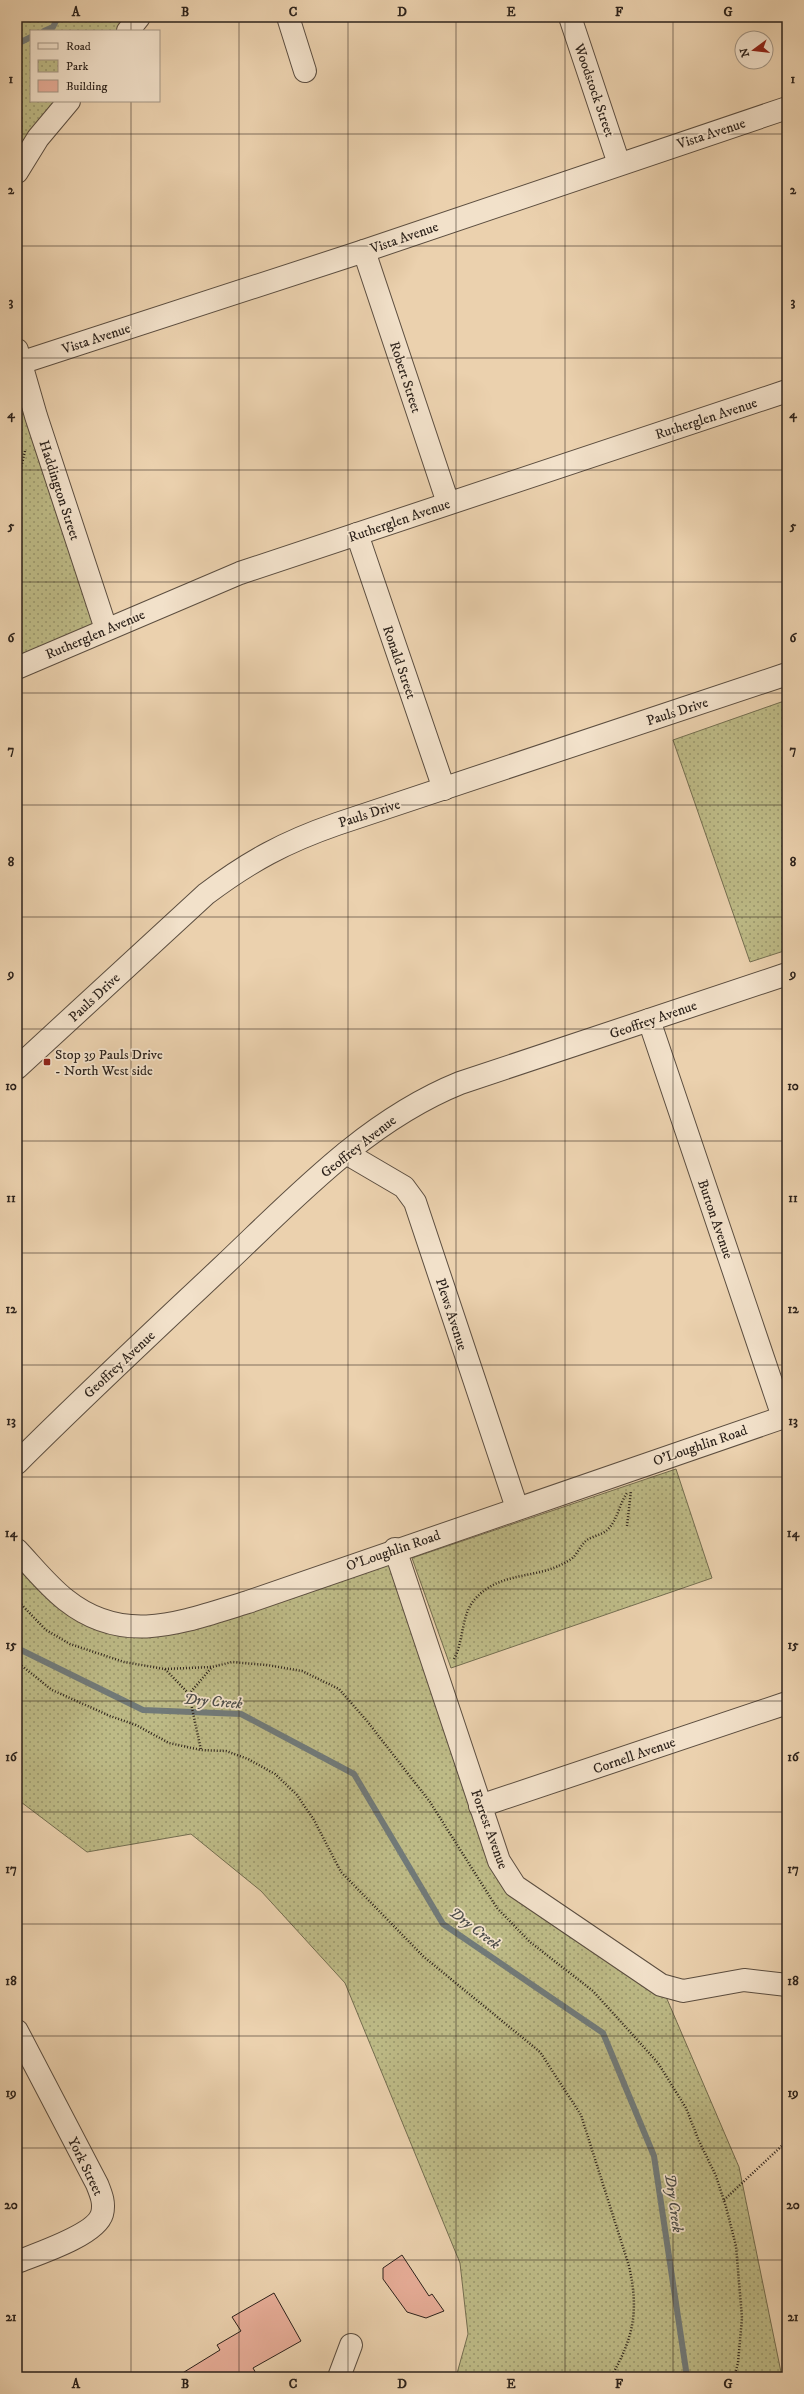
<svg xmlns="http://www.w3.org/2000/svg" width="804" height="2394" font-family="'IM FELL DW Pica',serif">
<defs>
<pattern id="park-dots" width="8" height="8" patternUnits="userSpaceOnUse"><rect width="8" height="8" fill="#bdba86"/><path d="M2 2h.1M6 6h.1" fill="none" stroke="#9a976d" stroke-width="1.8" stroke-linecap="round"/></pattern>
</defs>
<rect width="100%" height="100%" fill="#ebd1ae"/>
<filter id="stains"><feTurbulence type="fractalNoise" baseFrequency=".005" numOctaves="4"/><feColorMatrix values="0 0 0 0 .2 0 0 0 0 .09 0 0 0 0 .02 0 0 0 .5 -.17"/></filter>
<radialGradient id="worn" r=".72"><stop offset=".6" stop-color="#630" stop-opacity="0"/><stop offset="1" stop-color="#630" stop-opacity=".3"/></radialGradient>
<g fill="url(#park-dots)" stroke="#746e50">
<path d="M17 17H141L129 31H31V101H69L17 178Z"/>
<path d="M17 347 106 629 17 668Z"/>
<path d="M787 700V950L750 962 673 740Z"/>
<path d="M676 1469 712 1578 451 1668 412 1558Z"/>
<path d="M17 1548 67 1601 154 1627 395 1549 504 1871 661 1985 739 2167 782 2377H456L468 2334 460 2263 345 1983 261 1891 191 1834 87 1852 17 1799Z"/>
</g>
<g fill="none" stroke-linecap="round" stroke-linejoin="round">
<g stroke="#717a79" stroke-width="6">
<path d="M44 31 53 27 58 17"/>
<path d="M17 44 31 37"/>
<path d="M17 1648 143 1710 241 1714 354 1774 443 1924 603 2033 654 2156 687 2377"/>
</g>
</g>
<g fill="#e7ad98" stroke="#2c221b">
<path d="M402 2255 429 2296 432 2294 444 2311 426 2318 407 2312 383 2279V2268Z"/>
<path d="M274 2293 301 2341 253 2368 258 2377H176L220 2350 217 2345 241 2331 232 2317Z"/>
</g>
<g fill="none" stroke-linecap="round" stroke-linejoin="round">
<defs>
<g id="minor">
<path d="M288 17 305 71"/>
<path d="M570 17 619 164"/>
<path d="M128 31 139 17"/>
<path d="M17 172 38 138 69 101"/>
<path d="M364 251 448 503"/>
<path d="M17 350 36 416 106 629"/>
<path d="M20 363 364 251 787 108"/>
<path d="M357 534 444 789"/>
<path d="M17 668 240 573 787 391"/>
<path d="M649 1020 783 1417"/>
<path d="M17 1068 206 894C250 861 285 842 337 824L787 674"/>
<path d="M346 1153 404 1187 415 1202 517 1508"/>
<path d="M17 1463C84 1396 154 1331 223 1266 295 1198 366 1121 460 1083L787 974"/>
<path d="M395 1549 499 1861 515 1886 661 1985 683 1991 744 1980 787 1985"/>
<path d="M17 1550C33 1567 48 1586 66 1600 125 1647 185 1621 248 1602L787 1416"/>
<path d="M480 1806 787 1703"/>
<path d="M17 2031 97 2184C101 2194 105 2203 102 2214 96 2235 37 2254 17 2262"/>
<path d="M339 2377 351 2345"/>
</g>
</defs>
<use href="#minor" stroke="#5c4e40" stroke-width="24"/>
<g stroke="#2c221b" stroke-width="2.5" stroke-dasharray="1 2" stroke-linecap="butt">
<path d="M17 484 25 451"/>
<path d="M627 1526 631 1491"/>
<path d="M17 1600 46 1630 70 1644 124 1662 165 1669 212 1667 232 1662 267 1665 302 1671 339 1689 367 1721 430 1802 497 1908 530 1942 593 1991 658 2063 686 2108 699 2141 716 2176 726 2207 736 2246 742 2318 738 2363 734 2377"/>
<path d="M454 1659C464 1641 461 1614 475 1599 502 1569 539 1581 571 1559 576 1556 579 1548 584 1543 589 1536 601 1536 607 1530 618 1520 619 1504 627 1493"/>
<path d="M17 1662 52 1690 110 1716 136 1725 169 1743 201 1750 226 1751 248 1759 275 1774 297 1795 314 1820 341 1872 424 1957 540 2052 581 2115 629 2266C639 2311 634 2337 611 2377"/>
<path d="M165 1669 189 1694 201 1750"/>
<path d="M189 1694 212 1667"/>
<path d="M724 2200 787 2141"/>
</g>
<use href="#minor" stroke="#f2e1ca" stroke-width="22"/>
</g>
<path fill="none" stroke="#2c221b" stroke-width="1" stroke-opacity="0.55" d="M131 17V31M239 17V2377M348 17V2377M456 17V2377M565 17V2377M673 17V2377M131 101V2377M17 134H787M17 246H787M17 358H787M17 470H787M17 582H787M17 693H787M17 805H787M17 917H787M17 1029H787M17 1141H787M17 1253H787M17 1365H787M17 1477H787M17 1589H787M17 1701H787M17 1812H787M17 1924H787M17 2036H787M17 2148H787M17 2260H787"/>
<rect fill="#8f2418" stroke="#f2e1ca" stroke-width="1.5" x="43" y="1058" width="8" height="8" rx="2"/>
<g text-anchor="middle" stroke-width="3.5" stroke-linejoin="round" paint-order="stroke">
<g font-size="14" fill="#2c221b" stroke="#f2e1ca">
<text transform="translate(595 90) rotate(71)" y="5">Woodstock Street</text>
<text transform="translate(711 133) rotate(-18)" y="5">Vista Avenue</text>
<text transform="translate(404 237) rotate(-19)" y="5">Vista Avenue</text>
<text transform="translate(96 338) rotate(-18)" y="5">Vista Avenue</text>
<text transform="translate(406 377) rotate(72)" y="5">Robert Street</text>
<text transform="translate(706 418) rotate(-18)" y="5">Rutherglen Avenue</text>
<text transform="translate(60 490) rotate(72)" y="5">Haddington Street</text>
<text transform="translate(399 520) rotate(-19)" y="5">Rutherglen Avenue</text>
<text transform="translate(95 634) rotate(-23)" y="5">Rutherglen Avenue</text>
<text transform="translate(400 662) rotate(71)" y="5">Ronald Street</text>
<text transform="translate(677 711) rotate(-18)" y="5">Pauls Drive</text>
<text transform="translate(369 813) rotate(-18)" y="5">Pauls Drive</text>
<text transform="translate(94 997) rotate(-43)" y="5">Pauls Drive</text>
<text transform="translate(653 1019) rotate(-19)" y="5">Geoffrey Avenue</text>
<text transform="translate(358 1146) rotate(-38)" y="5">Geoffrey Avenue</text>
<text transform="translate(716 1219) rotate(71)" y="5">Burton Avenue</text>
<text transform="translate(452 1314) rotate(72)" y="5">Plews Avenue</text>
<text transform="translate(119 1364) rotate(-43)" y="5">Geoffrey Avenue</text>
<text transform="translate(700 1445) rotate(-19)" y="5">O'Loughlin Road</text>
<text transform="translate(393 1550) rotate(-19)" y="5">O'Loughlin Road</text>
<text transform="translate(634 1755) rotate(-19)" y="5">Cornell Avenue</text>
<text transform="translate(490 1829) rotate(70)" y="5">Forrest Avenue</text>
<text transform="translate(86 2166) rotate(64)" y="5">York Street</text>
</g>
<g font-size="14" fill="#2c221b" stroke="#f2e1ca" text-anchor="start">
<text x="55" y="1059">Stop 39 Pauls Drive<tspan x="55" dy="16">- North West side</tspan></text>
</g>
<g font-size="15" font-style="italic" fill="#4e4e4a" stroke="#f2e1ca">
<text transform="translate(213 1701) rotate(5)" y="5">Dry Creek</text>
<text transform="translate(475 1928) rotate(37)" y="5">Dry Creek</text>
<text transform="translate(674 2203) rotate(82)" y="5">Dry Creek</text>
</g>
</g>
<rect width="804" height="2394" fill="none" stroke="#ebd1ae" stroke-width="44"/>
<rect x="30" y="30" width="130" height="72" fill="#f2e1ca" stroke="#a39584"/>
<rect x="38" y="43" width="20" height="6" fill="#f2e1ca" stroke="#a39584"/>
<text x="66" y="50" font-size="12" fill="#2c221b">Road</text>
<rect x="38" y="60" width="20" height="12" fill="url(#park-dots)" stroke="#a39584"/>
<text x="66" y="70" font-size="12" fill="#2c221b">Park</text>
<rect x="38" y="80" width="20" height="12" fill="#e7ad98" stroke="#a39584"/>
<text x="66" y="90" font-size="12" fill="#2c221b">Building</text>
<g transform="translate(754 50) rotate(255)"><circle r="19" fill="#f2e1ca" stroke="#a39584"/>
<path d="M0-3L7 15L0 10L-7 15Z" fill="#8f2418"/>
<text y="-6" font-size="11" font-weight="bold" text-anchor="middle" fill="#2c221b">N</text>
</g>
<rect x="22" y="22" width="760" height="2350" fill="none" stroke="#2c221b" stroke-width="1.5"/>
<g font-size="13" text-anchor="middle" font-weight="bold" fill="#2c221b">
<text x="76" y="16">A</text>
<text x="185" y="16">B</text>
<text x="293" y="16">C</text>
<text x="402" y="16">D</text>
<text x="511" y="16">E</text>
<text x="619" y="16">F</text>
<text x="728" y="16">G</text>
<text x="11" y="83">1</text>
<text x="793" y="83">1</text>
<text x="11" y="194">2</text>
<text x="793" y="194">2</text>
<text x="11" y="306">3</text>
<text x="793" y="306">3</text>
<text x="11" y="418">4</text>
<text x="793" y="418">4</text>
<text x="11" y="530">5</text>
<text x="793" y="530">5</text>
<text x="11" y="642">6</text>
<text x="793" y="642">6</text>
<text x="11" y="754">7</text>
<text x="793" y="754">7</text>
<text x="11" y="866">8</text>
<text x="793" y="866">8</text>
<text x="11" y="978">9</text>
<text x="793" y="978">9</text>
<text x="11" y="1090">10</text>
<text x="793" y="1090">10</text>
<text x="11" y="1202">11</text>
<text x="793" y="1202">11</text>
<text x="11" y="1313">12</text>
<text x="793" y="1313">12</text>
<text x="11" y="1425">13</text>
<text x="793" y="1425">13</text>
<text x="11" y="1537">14</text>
<text x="793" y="1537">14</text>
<text x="11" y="1649">15</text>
<text x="793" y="1649">15</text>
<text x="11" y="1761">16</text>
<text x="793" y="1761">16</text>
<text x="11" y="1873">17</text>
<text x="793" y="1873">17</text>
<text x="11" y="1985">18</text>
<text x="793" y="1985">18</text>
<text x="11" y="2097">19</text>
<text x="793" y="2097">19</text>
<text x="11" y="2209">20</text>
<text x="793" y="2209">20</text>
<text x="11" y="2321">21</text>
<text x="793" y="2321">21</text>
<text x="76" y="2388">A</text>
<text x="185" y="2388">B</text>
<text x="293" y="2388">C</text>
<text x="402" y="2388">D</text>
<text x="511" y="2388">E</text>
<text x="619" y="2388">F</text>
<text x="728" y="2388">G</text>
</g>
<rect width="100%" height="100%" filter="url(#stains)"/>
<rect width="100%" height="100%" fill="url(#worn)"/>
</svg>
